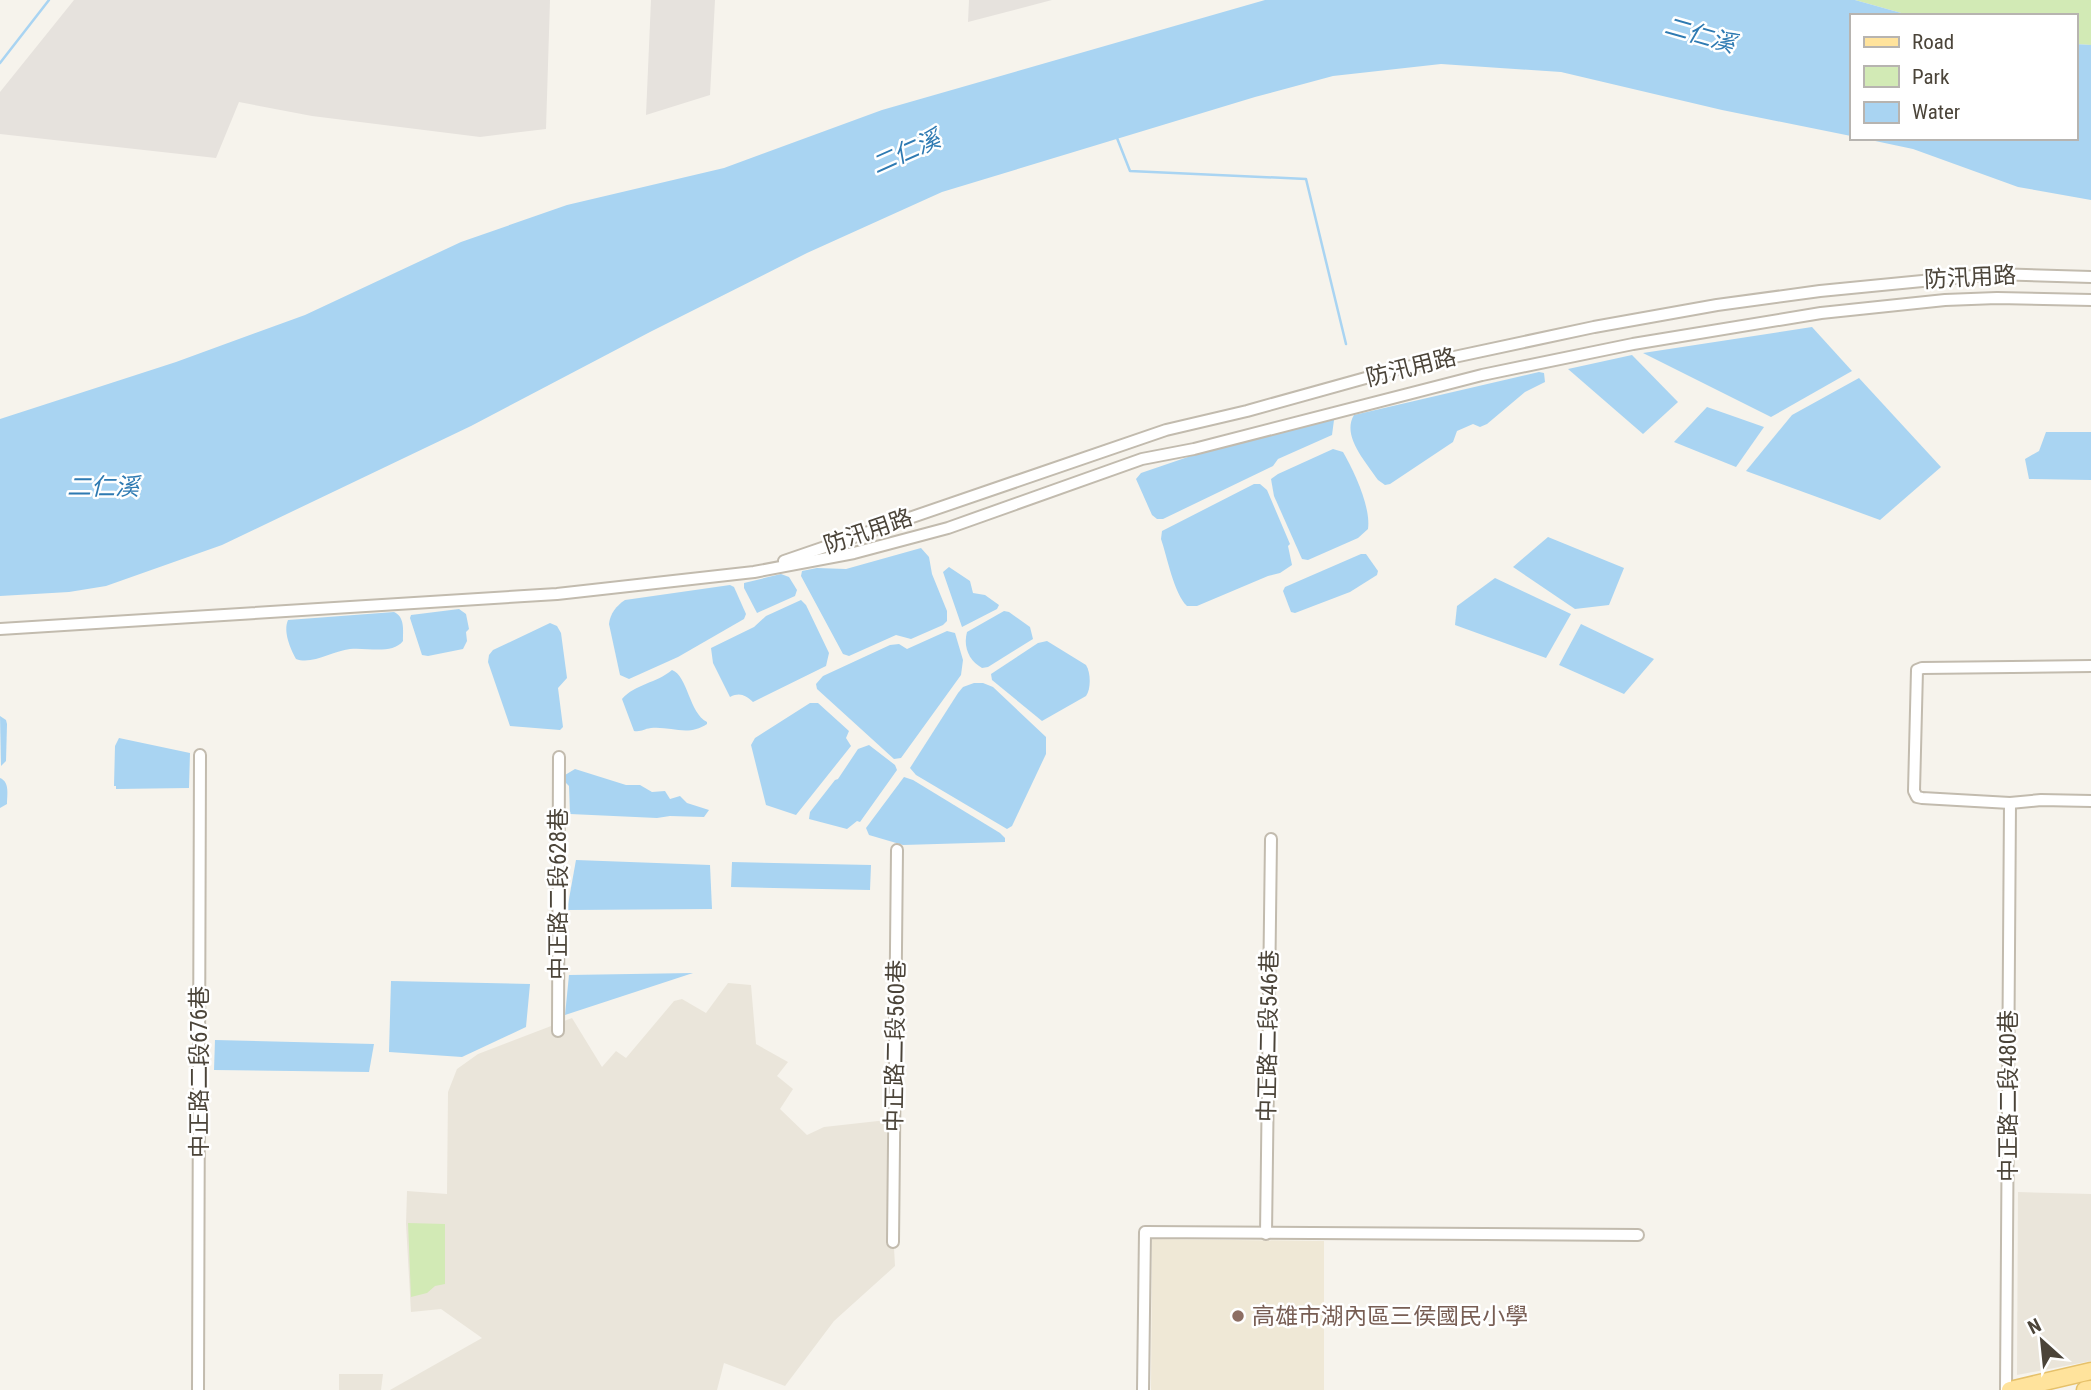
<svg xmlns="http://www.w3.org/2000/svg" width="2091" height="1390" font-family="'Roboto Condensed','Noto Sans TC',sans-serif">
<rect width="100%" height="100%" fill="#f6f3ec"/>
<g fill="#eae5da">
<path d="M728 983 751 985 756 1044 788 1062 777 1076 793 1089 780 1109 807 1135 824 1127 887 1120 895 1266 834 1321 785 1386 724 1363 717 1390H390L482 1338 441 1309 411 1312 406 1224 407 1191 447 1194 448 1092 457 1069 478 1054 572 1018 602 1067 616 1051 626 1058 674 1001 682 999 706 1013Z"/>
<path d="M2018 1192 2091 1194V1361L2017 1375Z"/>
<path d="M339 1374H383L381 1390H339Z"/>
</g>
<g fill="#e6e2dd">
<path d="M74 0H550L546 129 480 137 312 116 239 102 216 158 0 134V92Z"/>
<path d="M651 0H715L710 95 646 115Z"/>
<path d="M969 0H1052L968 22Z"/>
</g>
<path fill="#efe8d6" d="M1152 1239 1324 1241V1390H1151Z"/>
<g fill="#d2eab5">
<path d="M1855 0H2091V45L2075 44V16H1912Z"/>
<path d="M408 1223 445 1224V1284L435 1286 427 1293 411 1297Z"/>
</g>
<g fill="#a9d4f2">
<path d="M1265 0H1855L1912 16H1851V136L1722 110 1561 72 1441 64 1333 76 1255 97 942 192 807 253 650 332 471 426 222 545 106 586 69 592 0 596V419L176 362 305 315 461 242 567 205 724 168 882 110Z"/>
<path d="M2075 44 2091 45V200L2018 187 1913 149 1861 138H2075Z"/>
<path d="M1812 327 1852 371 1771 417 1643 353Z"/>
<path d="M1632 355 1678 402 1643 434 1568 369Z"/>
<path d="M1539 372 1544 373 1545 382 1525 392 1487 424 1480 427 1473 424 1457 431 1453 442 1390 484 1385 485 1378 480C1367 463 1341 436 1354 415Z"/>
<path d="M1859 378 1941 467 1880 520 1746 471 1792 415Z"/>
<path d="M1707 407 1764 427 1736 467 1674 442Z"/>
<path d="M1330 418 1334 420 1332 435 1278 459 1273 466 1163 519H1157L1152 515 1136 479 1141 473 1226 444Z"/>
<path d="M2046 432H2091V480L2029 479 2025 459 2039 451Z"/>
<path d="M1333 449 1343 452C1354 471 1371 507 1368 529L1358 538 1308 560 1302 559 1274 496 1271 479 1278 474Z"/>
<path d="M1254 484H1260L1267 490 1290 544 1288 546 1292 565 1280 573 1268 576 1197 606H1187C1174 594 1167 556 1161 539L1162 531Z"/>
<path d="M1548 537 1624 568 1609 605 1575 609 1513 567Z"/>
<path d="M921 548 929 557 932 574 947 611V621L943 625 911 639 896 635 849 656 843 654 801 576 802 571 817 568 846 569Z"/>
<path d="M1361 554H1366L1378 571 1377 575 1350 592 1295 613 1291 612 1283 591 1285 587Z"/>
<path d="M949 567 970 581 973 593 985 595 999 605 997 609 962 627 943 572Z"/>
<path d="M781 574 789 577 797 590 795 596 757 613 744 588V583Z"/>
<path d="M1495 578 1571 614 1546 658 1455 625 1457 606Z"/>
<path d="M730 585 734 587 746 614 744 619 678 657 629 679 620 675 609 624C610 614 616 606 625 600Z"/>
<path d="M801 600 806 605 829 653 826 666 753 702C745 695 740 692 730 697L713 663 711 648 754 627 766 616Z"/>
<path d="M459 609 466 614 469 629 466 632 467 641 463 649 428 656 422 655 410 618 411 615Z"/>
<path d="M1004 611 1009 612 1030 627 1033 639 988 667 982 668C969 661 963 647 967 632Z"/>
<path d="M394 612C405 617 403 630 403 641 392 655 366 647 350 649 333 651 312 665 296 659 290 648 283 631 288 620Z"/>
<path d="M550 623 557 626 561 633 567 678 558 688 563 727 560 730 510 726 488 662 489 655 493 650Z"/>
<path d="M1581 624 1654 659 1624 694 1559 665Z"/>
<path d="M947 631 955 633 963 660 961 675 901 758 894 759 817 689 816 684 823 676 890 645 899 644 907 649Z"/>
<path d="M1047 641 1086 665C1091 673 1091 689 1086 696L1042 721 992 680 991 674 1038 643Z"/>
<path d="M672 670C688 676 689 713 707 722V724C688 737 671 726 651 728 643 729 642 732 634 731L622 699C635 684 657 683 672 670Z"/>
<path d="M974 683H983L993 687 1046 737V754L1012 826 1007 829 916 775 910 768 958 693 963 687Z"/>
<path d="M810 703H818L849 731 846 738 851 746 796 815 766 805 751 745 755 738Z"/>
<path d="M0 716 6 720 7 724 6 761 1 766Z"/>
<path d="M119 738 190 753 189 788 116 789V786H114L115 746Z"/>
<path d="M869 745 895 765 897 770 860 822 857 821 847 829 809 819 810 812 835 780 838 779 858 749Z"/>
<path d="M575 769 626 785H640L652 792 665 791 670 799 680 796 687 803 709 810 704 817 670 816 657 818 570 814 569 786 565 782V775Z"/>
<path d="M904 777 913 780 1000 833 1005 838V842L903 845 869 835 866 828Z"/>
<path d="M0 778C10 782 7 795 7 804L0 808Z"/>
<path d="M576 860 710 865 712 909 567 910Z"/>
<path d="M732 862 871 865 870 890 731 887Z"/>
<path d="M693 973 565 1015 569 975Z"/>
<path d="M391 981 530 984 526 1027 462 1057 389 1052Z"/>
<path d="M215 1040 374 1044 369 1072 214 1070Z"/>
</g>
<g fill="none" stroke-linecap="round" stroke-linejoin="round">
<g stroke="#a9d4f2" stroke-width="2.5">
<path d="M0 63 49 0"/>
<path d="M1117 138 1130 171 1306 179 1346 344"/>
</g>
<defs>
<g id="street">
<path d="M784 561 1166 430 1247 411 1398 369 1594 327 1717 305 1820 291 1994 274 2091 277"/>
<path d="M0 629 557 594 754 572 854 553 948 528 1142 459 1194 449 1482 375 1633 344 1821 313 1945 300 1997 298 2091 300"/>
<path d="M2091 666 1922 668 1917 670 1914 791 1917 797 1922 798 2010 803 2041 800 2091 801"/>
<path d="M558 1031 559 757"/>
<path d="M1266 1234 1271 839"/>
<path d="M893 1242 897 850"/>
<path d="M198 1390 200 755"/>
<path d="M1143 1390 1145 1232 1638 1235"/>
<path d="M2006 1390 2010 803"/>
</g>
<g id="primary">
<path d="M2010 1390 2091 1371"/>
<path d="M2085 1390 2091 1389"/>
</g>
</defs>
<use href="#street" stroke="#c2bbae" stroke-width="14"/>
<use href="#primary" stroke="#e6c16a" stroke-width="19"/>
<use href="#street" stroke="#fff" stroke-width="10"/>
<use href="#primary" stroke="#ffe39c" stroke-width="16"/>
</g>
<circle fill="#8d6e63" stroke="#fff" stroke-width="2.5" cx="1238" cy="1316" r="7"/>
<g text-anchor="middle" stroke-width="5" stroke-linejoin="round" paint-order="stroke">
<g font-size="23" fill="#4b4439" stroke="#fff">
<text transform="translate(1970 277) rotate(-3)" y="8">防汛用路</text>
<text transform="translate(1411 367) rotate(-14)" y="8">防汛用路</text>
<text transform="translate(868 531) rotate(-19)" y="8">防汛用路</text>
<text transform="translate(558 894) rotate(-90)" y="8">中正路二段628巷</text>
<text transform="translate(1268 1036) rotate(-89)" y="8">中正路二段546巷</text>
<text transform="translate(895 1046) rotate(-89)" y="8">中正路二段560巷</text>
<text transform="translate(199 1072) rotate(-90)" y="8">中正路二段676巷</text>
<text transform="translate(2008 1096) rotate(-90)" y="8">中正路二段480巷</text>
</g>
<g font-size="23" fill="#785e54" stroke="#fff" text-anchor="start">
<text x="1252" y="1324">高雄市湖內區三侯國民小學</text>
</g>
<g font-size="24" font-style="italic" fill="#2e7ab2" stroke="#fff">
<text transform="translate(1700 35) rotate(16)" y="8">二仁溪</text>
<text transform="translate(906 152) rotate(-24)" y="8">二仁溪</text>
<text x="103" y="495">二仁溪</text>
</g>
</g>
<rect x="1850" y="14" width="228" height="126" fill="#ffffff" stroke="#b7b4b0" stroke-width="2"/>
<rect x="1864" y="37" width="35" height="10" fill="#ffe39c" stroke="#b7b4b0" stroke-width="2"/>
<text x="1912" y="49" font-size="21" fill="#4b4439">Road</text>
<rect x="1864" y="66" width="35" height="21" fill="#d2eab5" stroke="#b7b4b0" stroke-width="2"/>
<text x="1912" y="84" font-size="21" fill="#4b4439">Park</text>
<rect x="1864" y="102" width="35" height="21" fill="#a9d4f2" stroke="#b7b4b0" stroke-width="2"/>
<text x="1912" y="119" font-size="21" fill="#4b4439">Water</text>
<g transform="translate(2042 1341) rotate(333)" stroke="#ffffff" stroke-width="5" paint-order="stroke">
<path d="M0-5L12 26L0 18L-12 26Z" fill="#4b4439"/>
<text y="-10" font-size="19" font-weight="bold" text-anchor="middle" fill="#4b4439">N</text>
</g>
</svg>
